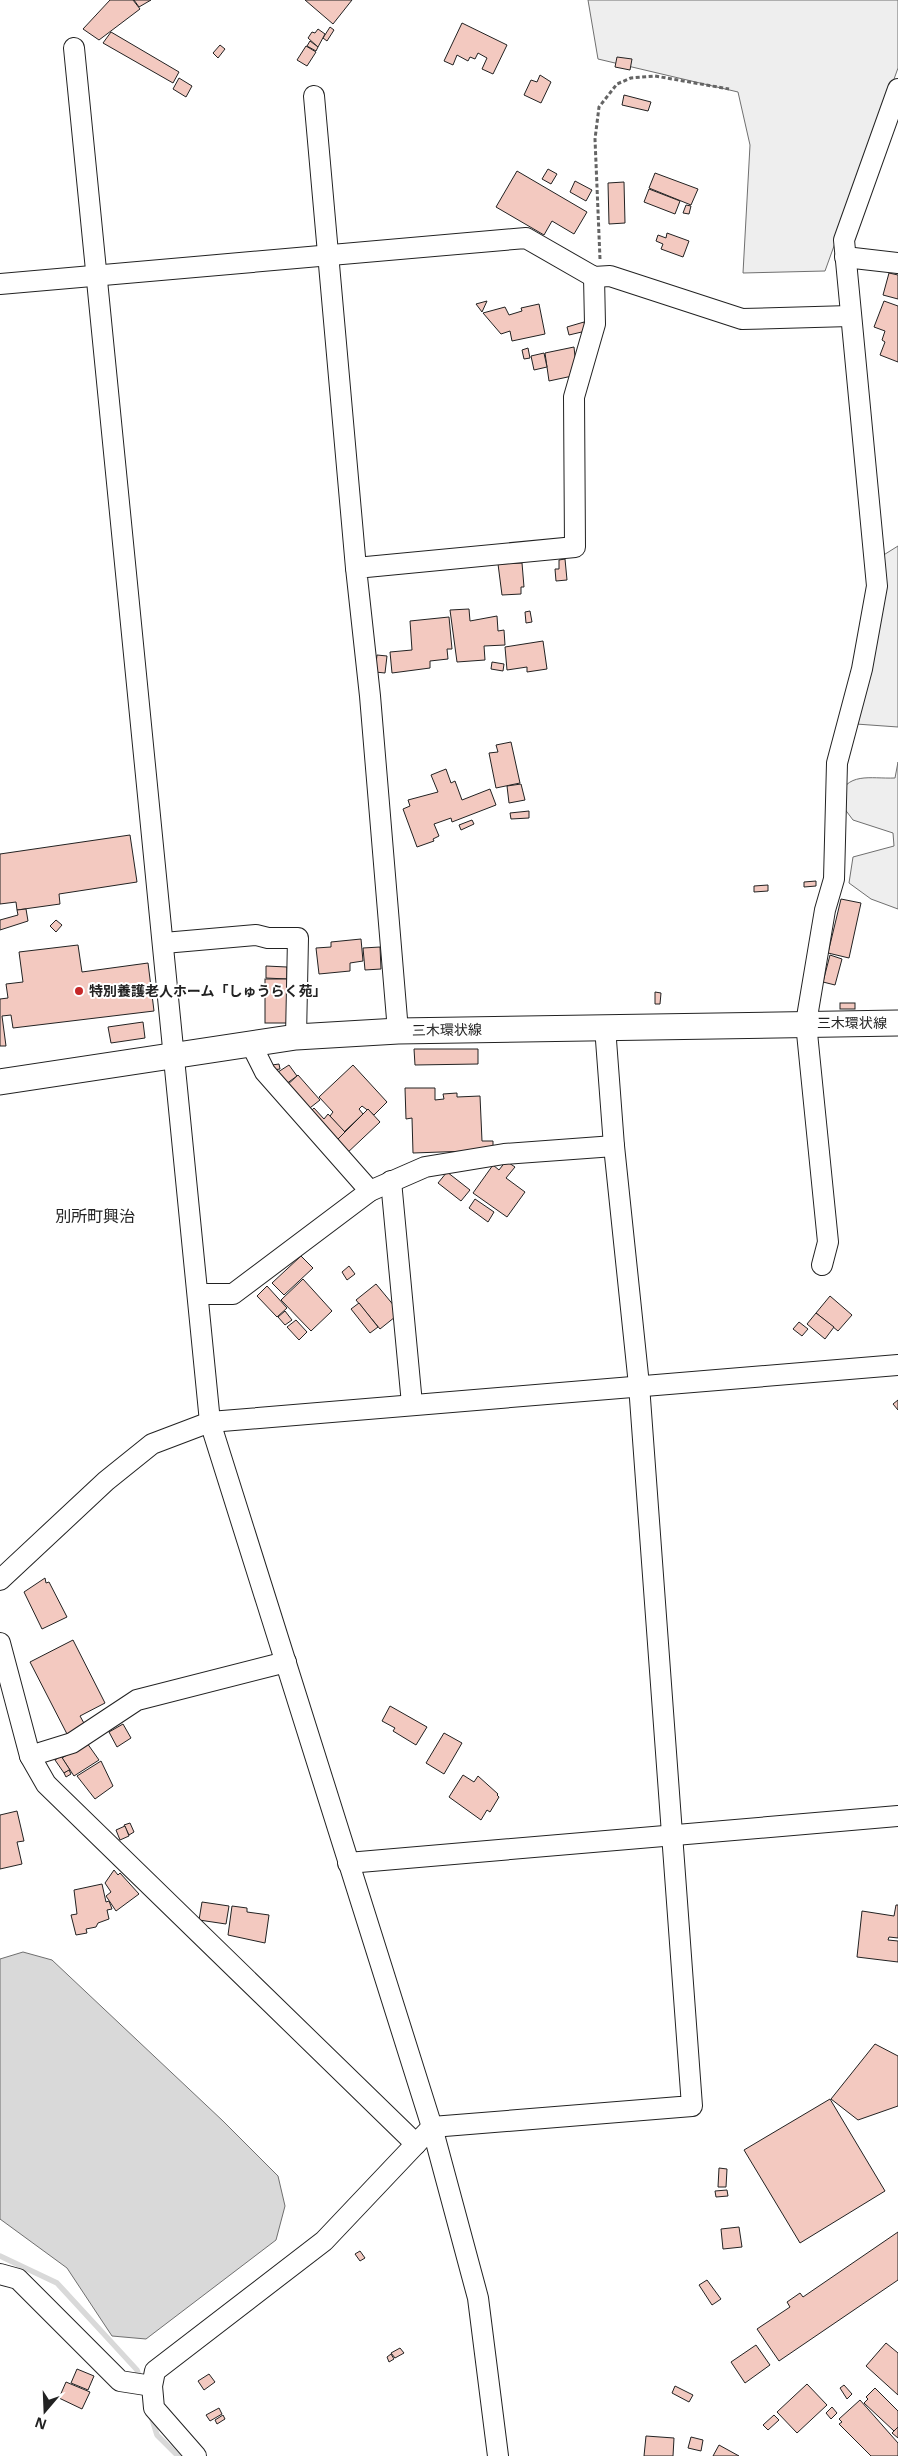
<svg xmlns="http://www.w3.org/2000/svg" width="898" height="2456" font-family="'Noto Sans','Noto Sans JP',sans-serif">
<rect width="100%" height="100%" fill="#fff"/>
<g fill="#eee" stroke="#6f6f6f">
<path d="M588 0H898V68L825 271 743 273 750 145 738 92 598 59Z"/>
<path d="M898 546V727L856 724 882 556Z"/>
<path d="M898 762V909L871 899 849 883 853 857 894 846 893 833 853 820 838 800C846 771 870 779 895 778Z"/>
</g>
<path fill="#d9d9d9" stroke="#6f6f6f" d="M23 1952 52 1960 223 2121 278 2176 285 2206 276 2240 146 2339 112 2336 67 2268 0 2219V1959Z"/>
<g fill="none" stroke-linecap="round" stroke-linejoin="round">
<g stroke="#d9d9d9" stroke-width="5.5">
<path d="M0 2256 57 2283 137 2370 140 2379"/>
<path d="M151 2416 157 2435 178 2456"/>
</g>
</g>
<g fill="#f3c9c0" stroke="#222">
<path d="M110 0H133L140 9 99 40 83 29Z"/>
<path d="M134 0H151L139 7Z"/>
<path d="M305 0H352L333 24Z"/>
<path d="M462 23 507 45 493 74 482 69 487 58 478 53 475 59 470 57 468 61 457 55 453 65 444 61Z"/>
<path d="M330 27 334 30 327 41 323 38Z"/>
<path d="M318 29 325 34 318 47 308 38 312 32 315 33Z"/>
<path d="M111 32 179 72 173 83 103 43Z"/>
<path d="M310 41 318 47 316 51 307 46Z"/>
<path d="M220 45 225 49 218 58 213 53Z"/>
<path d="M306 46 316 52 307 66 297 60Z"/>
<path d="M617 57 632 59 630 70 615 67Z"/>
<path d="M540 75 551 82 541 103 524 95 531 80 537 82Z"/>
<path d="M179 78 192 86 186 97 173 89Z"/>
<path d="M624 95 651 102 648 111 622 105Z"/>
<path d="M548 169 557 174 551 184 542 179Z"/>
<path d="M517 171 587 212 574 234 552 221 544 235 496 207Z"/>
<path d="M655 173 698 189 691 205 649 188Z"/>
<path d="M575 181 592 190 586 201 570 192Z"/>
<path d="M624 182 625 223 609 224 608 183Z"/>
<path d="M649 189 680 201 675 214 644 202Z"/>
<path d="M686 205 691 206 689 214 683 213Z"/>
<path d="M667 233 689 241 683 257 661 249 663 244 656 241 658 235 666 238Z"/>
<path d="M889 273 898 275V299L883 295Z"/>
<path d="M487 301 482 312 476 304Z"/>
<path d="M884 301 898 306V362L880 355 885 342 882 340 885 331 874 327Z"/>
<path d="M539 304 545 334 512 341 510 331 501 334 483 313 505 307 509 315 522 311 521 308Z"/>
<path d="M584 322 586 331 569 335 567 327Z"/>
<path d="M574 347 577 375 549 381 545 353Z"/>
<path d="M528 348 530 358 524 359 522 350Z"/>
<path d="M544 353 547 367 534 370 531 356Z"/>
<path d="M565 559 567 580 556 581 555 569H559V560Z"/>
<path d="M522 563 524 587H521V594L502 595 498 564Z"/>
<path d="M469 609 470 621 497 616 498 631 504 630 505 645 484 646 485 660 457 662 450 610Z"/>
<path d="M530 611 532 622 526 623 525 612Z"/>
<path d="M449 617 452 649H447L448 659 430 661V668L392 673 390 652 412 650 410 621Z"/>
<path d="M543 641 547 669 527 672V667L507 670 505 647Z"/>
<path d="M377 655 387 656 385 673 375 672Z"/>
<path d="M492 662 504 664 503 671 491 669Z"/>
<path d="M511 742 520 783 496 788 489 753 498 752 496 745Z"/>
<path d="M446 769 451 783 455 781 462 800 490 789 496 805 452 822 451 818 434 824 439 836 433 839 434 841 417 847 403 809 410 806 408 800 438 792 431 775Z"/>
<path d="M521 784 525 800 509 803 507 786Z"/>
<path d="M529 811V818L511 819 510 813Z"/>
<path d="M472 820 474 824 461 830 459 825Z"/>
<path d="M130 835 137 882 59 894 60 904 17 910 16 902 0 904V854Z"/>
<path d="M816 881V886L804 887V882Z"/>
<path d="M768 885V891L754 892V886Z"/>
<path d="M841 899 861 903 849 958 828 953Z"/>
<path d="M26 909 28 921 0 930V920L18 915 17 910Z"/>
<path d="M56 920 62 925 56 932 50 926Z"/>
<path d="M361 939 363 961 350 963V971L319 974 316 948 331 947V942Z"/>
<path d="M78 945 82 972 148 963 154 1011 13 1028 11 1015 2 1016 6 1046H0V999L8 998 6 984 23 982 19 952Z"/>
<path d="M380 947 381 969 365 970 363 948Z"/>
<path d="M830 955 842 959 835 985 823 982Z"/>
<path d="M266 966 287 967V979L266 978Z"/>
<rect x="265" y="979" width="22" height="44"/>
<path d="M655 992 661 993 660 1004H655Z"/>
<rect x="840" y="1003" width="15" height="6"/>
<path d="M143 1022 145 1038 111 1043 108 1027Z"/>
<path d="M414 1049H478V1064L415 1065Z"/>
<path d="M279 1064 280 1069 273 1070 272 1065Z"/>
<path d="M289 1065 297 1076 286 1084 278 1072Z"/>
<path d="M353 1065 387 1102 374 1115 362 1106 359 1109 363 1114 344 1132 330 1116 333 1112 319 1097Z"/>
<path d="M298 1075 320 1100 306 1111 285 1087Z"/>
<path d="M405 1088H435V1100L444 1099 443 1094 457 1093V1097L480 1096 482 1141H493V1153L469 1151 413 1153 412 1118 406 1119Z"/>
<path d="M314 1108 324 1119 328 1114 345 1132 334 1143 307 1115Z"/>
<path d="M368 1109 380 1122 345 1155 334 1143Z"/>
<path d="M506 1161 515 1167 506 1178 525 1192 507 1217 473 1193 493 1165 499 1170Z"/>
<path d="M447 1172 470 1190 461 1201 438 1183Z"/>
<path d="M475 1199 494 1212 488 1222 469 1208Z"/>
<path d="M301 1256 313 1268 284 1295 272 1283Z"/>
<path d="M349 1266 355 1274 347 1280 342 1272Z"/>
<path d="M303 1279 332 1311 311 1331 281 1300Z"/>
<path d="M376 1284 400 1313 380 1329 356 1300Z"/>
<path d="M267 1286 287 1308 277 1317 257 1296Z"/>
<path d="M830 1296 852 1315 838 1331 816 1313Z"/>
<path d="M359 1303 378 1327 370 1333 351 1309Z"/>
<path d="M285 1311 292 1320 285 1325 278 1317Z"/>
<path d="M816 1313 834 1327 825 1339 807 1324Z"/>
<path d="M296 1320 307 1332 299 1340 287 1327Z"/>
<path d="M799 1322 808 1329 802 1336 793 1329Z"/>
<path d="M898 1400V1410L893 1404Z"/>
<path d="M45 1578 46 1583 49 1582 67 1617 42 1629 24 1592Z"/>
<path d="M73 1640 105 1703 80 1716 85 1725 67 1734 30 1662Z"/>
<path d="M390 1706 427 1727 416 1745 393 1731 395 1728 382 1721Z"/>
<path d="M123 1724 131 1738 117 1747 109 1732Z"/>
<path d="M444 1733 462 1743 444 1774 426 1763Z"/>
<path d="M87 1743 99 1760 74 1776 62 1758Z"/>
<path d="M61 1756 70 1770 64 1773 55 1760Z"/>
<path d="M101 1761 113 1786 95 1799 77 1776Z"/>
<path d="M69 1770 71 1774 66 1777 64 1773Z"/>
<path d="M463 1775 474 1782 478 1776 498 1794 497 1795 499 1797 490 1812 487 1810 481 1820 449 1797Z"/>
<path d="M17 1811 24 1841 17 1842 22 1864 0 1869V1815Z"/>
<path d="M130 1823 134 1832 129 1835 124 1825Z"/>
<path d="M125 1826 129 1836 120 1840 116 1830Z"/>
<path d="M114 1870 118 1875 120 1873 139 1894 116 1911 106 1896 111 1892 105 1883Z"/>
<path d="M102 1884 106 1902 109 1901 112 1909 107 1910 109 1919 98 1923 96 1927 86 1929 87 1933 76 1935 71 1915 77 1914 74 1890Z"/>
<path d="M202 1902 229 1906 226 1924 199 1920Z"/>
<path d="M896 1905H898V1938L889 1937 888 1940 898 1941V1962L857 1957 862 1911 894 1916Z"/>
<path d="M232 1906 247 1908V1912L269 1915 265 1943 228 1935Z"/>
<path d="M875 2044 898 2056V2106L858 2120 831 2099Z"/>
<path d="M830 2099 885 2191 800 2243 744 2150Z"/>
<path d="M719 2168 727 2169 726 2187H718Z"/>
<path d="M727 2190 728 2196 716 2197 715 2191Z"/>
<path d="M739 2227 742 2247 723 2249 721 2229Z"/>
<path d="M898 2232V2280L779 2361 757 2329 790 2307 787 2302 800 2293 803 2297Z"/>
<path d="M360 2251 365 2258 360 2261 355 2254Z"/>
<path d="M707 2280 721 2299 712 2305 699 2285Z"/>
<path d="M886 2343 898 2353V2395L866 2366Z"/>
<path d="M756 2345 770 2365 745 2383 731 2362Z"/>
<path d="M400 2348 404 2353 395 2358 391 2353Z"/>
<path d="M391 2354 394 2359 389 2362 387 2357Z"/>
<path d="M77 2369 94 2376 88 2390 71 2383Z"/>
<path d="M209 2374 215 2382 204 2390 198 2381Z"/>
<path d="M66 2382 90 2392 82 2409 59 2398Z"/>
<path d="M807 2384 827 2405 797 2433 777 2412Z"/>
<path d="M844 2385 852 2394 847 2399 840 2388Z"/>
<path d="M675 2386 693 2395 689 2402 672 2393Z"/>
<path d="M875 2388 898 2411V2427L894 2431 864 2403 868 2399 866 2397Z"/>
<path d="M860 2400 898 2443V2456H871L839 2424 842 2422 839 2419Z"/>
<path d="M832 2407 837 2413 831 2419 826 2413Z"/>
<path d="M219 2408 222 2414 210 2421 206 2415Z"/>
<path d="M223 2415 225 2419 217 2424 215 2420Z"/>
<path d="M774 2415 779 2420 768 2430 763 2425Z"/>
<path d="M898 2427V2438L892 2433Z"/>
<path d="M646 2436 674 2438 673 2456H644Z"/>
<path d="M691 2437 703 2440 701 2451 688 2448Z"/>
<path d="M719 2445 739 2456H713Z"/>
</g>
<g fill="none" stroke-linecap="round" stroke-linejoin="round">
<defs>
<g id="minor">
<path d="M74 48 210 1422 432 2127 478 2298 498 2456"/>
<path d="M314 96 356 568"/>
<path d="M845 257 898 263"/>
<path d="M0 284 526 238 594 277 610 276 742 319 850 316"/>
<path d="M164 943 256 935 268 938H298L296 1037"/>
<path d="M398 1031 370 696 356 568 575 547 574 397 595 324 594 277"/>
<path d="M251 1044 265 1072 370 1191"/>
<path d="M391 1181 412 1404"/>
<path d="M822 1265 828 1242 806 1023 825 910 834 879 837 763 862 669 877 586 844 240 898 89"/>
<path d="M198 1294H233L370 1191 425 1167 504 1154 614 1146"/>
<path d="M0 1580 106 1481 152 1444 210 1422 898 1365"/>
<path d="M0 1643 30 1756 46 1784 416 2144"/>
<path d="M30 1756 72 1743 137 1700 286 1662"/>
<path d="M348 1863 898 1816"/>
<path d="M0 2274 18 2279 120 2381 152 2386"/>
<path d="M196 2456 154 2408 152 2386 155 2371 324 2241 432 2127 692 2106 639 1385 614 1146 605 1027"/>
</g>
<path id="major" d="M0 1082 296 1037 398 1031 898 1023"/>
</defs>
<use href="#minor" stroke="#222" stroke-width="22"/>
<use href="#major" stroke="#222" stroke-width="27"/>
<path stroke="#646464" stroke-width="3" stroke-dasharray="4 2.5" stroke-linecap="butt" d="M600 259 595 139 599 107 617 84 631 78 655 76 729 89"/>
<use href="#minor" stroke="#fff" stroke-width="20"/>
<use href="#major" stroke="#fff" stroke-width="25"/>
</g>
<circle fill="#c62828" stroke="#fff" stroke-width="2" cx="79" cy="991" r="5"/>
<g text-anchor="middle" stroke-width="4" stroke-linejoin="round" paint-order="stroke">
<g font-size="14" font-weight="bold" fill="#222" stroke="#fff" text-anchor="start">
<text x="89" y="996">特別養護老人ホーム「しゅうらく苑」</text>
</g>
<g font-size="14" fill="#222" stroke="#fff">
<text x="852" y="1028">三木環状線</text>
<text transform="translate(447 1030) rotate(-1)" y="5">三木環状線</text>
</g>
<g font-size="16" fill="#222" stroke="#fff">
<text x="95" y="1222">別所町興治</text>
</g>
</g>
<g transform="translate(45 2411) rotate(199)" stroke="#ffffff" stroke-width="4" paint-order="stroke">
<path d="M0-4L9 19L0 12L-9 19Z" fill="#222222"/>
<text y="-8" font-size="14" font-weight="bold" text-anchor="middle" fill="#222222">N</text>
</g>
</svg>
